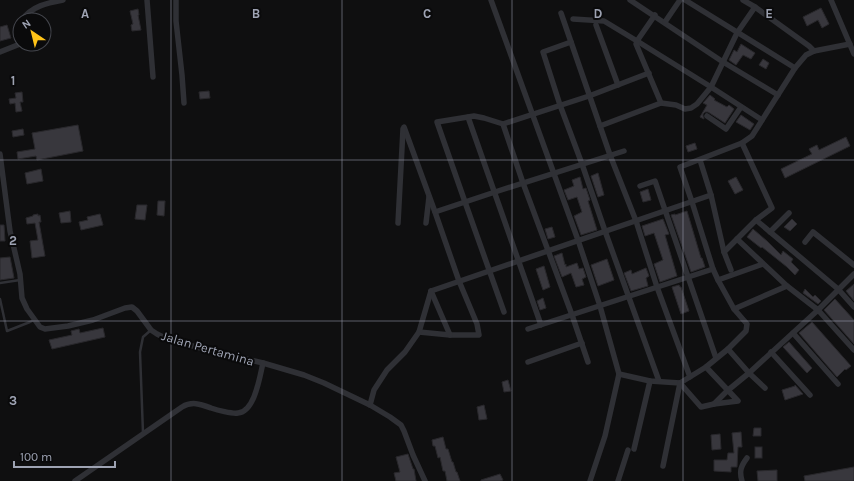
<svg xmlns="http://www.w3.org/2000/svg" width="854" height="481" font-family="Karla,sans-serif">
<rect width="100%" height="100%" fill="#0f0f10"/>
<g fill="#38373d" stroke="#29282c">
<path d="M821 8 829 24 822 28 818 20 807 26 803 17Z"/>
<path d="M138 9 139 15H138L141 30 132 31 131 25 133 24 130 11Z"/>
<path d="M7 25 11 38 0 41V27Z"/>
<path d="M741 44 755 53 751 59 743 55 736 65 729 60 734 50 737 52Z"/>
<path d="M763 59 769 63 766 69 759 65Z"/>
<path d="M209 91 210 98 200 99 199 92Z"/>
<path d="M22 92 23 102H20L22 111 16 112 15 103 10 104 9 99 16 98 15 93Z"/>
<path d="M710 95 715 99 714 100 727 107 729 105 734 109 725 123 708 112H705L703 114V116L704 119 700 117 707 105 703 103Z"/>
<path d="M741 115 754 124 750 130 736 122Z"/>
<path d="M78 125 83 151 37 160 36 156 18 159 17 152 35 149 32 133Z"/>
<path d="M23 129 24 135 13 137 12 131Z"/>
<path d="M846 137 850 146 785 178 781 169 812 154 809 149 817 145 819 150Z"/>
<path d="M695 143 697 149 688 152 686 146Z"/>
<path d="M41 169 43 181 27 184 25 173Z"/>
<path d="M598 173 604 195 598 197 591 176Z"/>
<path d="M580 177 583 189 586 188 590 200 588 201 597 230 581 235 574 216 582 212 577 197 568 200 564 190 574 186 572 180Z"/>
<path d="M736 177 743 190 735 194 728 181Z"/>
<path d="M648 189 651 200 643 202 640 192Z"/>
<path d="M158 201H165L164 216 157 215Z"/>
<path d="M137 205H147L145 220 135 219Z"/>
<path d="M70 211 71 222 61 223 59 213Z"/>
<path d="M687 211 701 258H702L705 267 691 272 671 215 675 214V215Z"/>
<path d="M38 214V216L40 215 41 222H39L45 256 32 258 30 241 38 240 35 223 27 224 26 218 33 216V215Z"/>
<path d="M100 214 103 225 81 230 79 222 88 220 87 217Z"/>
<path d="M663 219 669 234 665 235 677 276 660 282 654 264 663 260 654 233 645 236 642 226Z"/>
<path d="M792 219 797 224 790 231 784 227Z"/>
<path d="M0 225H4L5 241H0Z"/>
<path d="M552 227 555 237 548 239 545 229Z"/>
<path d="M753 229 767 241 781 255 783 251 793 259 791 262 799 270 795 275 787 267 762 247 761 248 747 237Z"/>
<path d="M562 253 565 265 566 264V267L577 263 579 269 583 268 586 277 582 279 584 285 576 287 571 273 562 277 554 256Z"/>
<path d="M10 257 14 278 0 280V258Z"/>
<path d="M607 259 614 280 598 286 591 265Z"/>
<path d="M544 266 550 287 543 290 536 269Z"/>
<path d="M646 268 649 276 646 278 648 286 631 291 624 273 631 270 632 274Z"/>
<path d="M854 284V301L846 291Z"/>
<path d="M679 285 680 287H681L689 311 681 314 672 287Z"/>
<path d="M805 289 813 297 815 295 821 301 818 304 803 293Z"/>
<path d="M543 298 546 308 540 310 537 301Z"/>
<path d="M835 299 854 320V344L824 310Z"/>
<path d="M812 322 851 366 846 370 845 369 837 377 799 333Z"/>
<path d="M103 328 105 337 52 349 49 340 72 335 71 331 79 329 80 333Z"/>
<path d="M789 342 812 368 807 373 783 347Z"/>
<path d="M508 380 511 391 504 392 502 382Z"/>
<path d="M795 385 803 394 785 400 782 390 795 386Z"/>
<path d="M484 405 487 419 479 420 477 407Z"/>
<path d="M754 428H761V436H753Z"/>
<path d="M741 432 742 447H738L737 467H731V472L714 471V460H727L728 453H734L732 433Z"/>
<path d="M720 434 721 449 712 450 711 435Z"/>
<path d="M443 437 446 449H448L452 462H453L456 472H457L460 481H447L445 471H443L440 457 438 458 435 446H433L432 440Z"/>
<rect x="755" y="447" width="7" height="11"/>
<path d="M408 454 413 469H414L416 481H396L394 473 400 472 396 457Z"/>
<path d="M854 467V481H805L804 476Z"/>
<path d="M777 470V481H758L757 471Z"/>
<path d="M500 474 503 480 500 481H481V480Z"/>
</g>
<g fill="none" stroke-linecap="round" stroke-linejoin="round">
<g stroke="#2f3035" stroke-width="2.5">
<path d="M0 283 20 280"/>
<path d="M0 299 7 331 30 322 34 320"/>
<path d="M143 433 140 352 143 337 151 330"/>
</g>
<g stroke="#2f3035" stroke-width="5.5">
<path d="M147 0 153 77"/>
<path d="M176 0V21L182 75 184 103"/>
<path d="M491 0 578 240 600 306 619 374 605 436 590 481"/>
<path d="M630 0 723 62 778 95"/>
<path d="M685 0 795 68"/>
<path d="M743 0 755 7"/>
<path d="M831 0 854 54"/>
<path d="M561 13 610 155 636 221 657 287 690 377"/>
<path d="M655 15 637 41 711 87 762 120"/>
<path d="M573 19 604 21 637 41 636 44 661 103 676 105 685 109 691 108 697 104 711 87 737 33 755 7 809 46 814 51"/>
<path d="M22 20C32 6 47 3 63 0"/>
<path d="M665 22 680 0"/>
<path d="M596 25 618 85"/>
<path d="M571 42 543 52 560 105 582 164 605 231 659 381"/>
<path d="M0 52 20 44"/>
<path d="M707 116 726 129 741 107"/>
<path d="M468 117 541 325"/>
<path d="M503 124 484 118 474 116 437 122 465 202 504 312"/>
<path d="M600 126 661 103"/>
<path d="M404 127 435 212 459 281 477 324 479 335H450L419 332"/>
<path d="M0 154 10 231 20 274 22 298 27 309 40 327 45 329 68 326 93 320 125 308 132 307 137 311 151 330 157 334 165 338 181 343 228 355 263 363 304 375 324 383 370 405 390 417 401 425 404 431 413 455 425 481"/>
<path d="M700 160 711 195 724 252 731 270"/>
<path d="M640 186 655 181 716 358"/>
<path d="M435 212 495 192 624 151"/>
<path d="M756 220 838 289 854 307"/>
<path d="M398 223 403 129"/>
<path d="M426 223 429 197"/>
<path d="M770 232 789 213"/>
<path d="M737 239 787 286 818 310 854 274"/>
<path d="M805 242 813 232 854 265"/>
<path d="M724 252 756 220 772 208 742 143"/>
<path d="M718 280 763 264"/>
<path d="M431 291 711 195"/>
<path d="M431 291 450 335"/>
<path d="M734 309 787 286"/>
<path d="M528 329 713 269"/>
<path d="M793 333 838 384"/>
<path d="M728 349 749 373 765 388"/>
<path d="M771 352 810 395"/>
<path d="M528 362 582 343"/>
<path d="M588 362 572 315 523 183 503 124 589 96 649 73"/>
<path d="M706 367 738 401 714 404"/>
<path d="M619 374 650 381 680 383 706 367 728 349 746 331 747 324 734 309 718 280 713 269 692 202 680 167 742 143 752 136 795 68 806 55 814 51 850 44"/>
<path d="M680 383 701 407 714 404 727 391 749 373 818 310 854 350"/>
<path d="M370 405 374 390 387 370 405 352 419 332 431 291"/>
<path d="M634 449 650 381"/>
<path d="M663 466 680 383"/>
<path d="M75 481 182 407C192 401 200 404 211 408 217 410 232 414 238 413 255 412 260 375 263 363"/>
<path d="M618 481 628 450"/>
<path d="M742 481C739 471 741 466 747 458"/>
</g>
</g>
<path fill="none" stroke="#9ea3b3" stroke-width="1" stroke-opacity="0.55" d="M171 0V481M342 0V481M512 0V481M683 0V481M0 160H854M0 321H854"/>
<g text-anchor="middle" stroke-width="4" stroke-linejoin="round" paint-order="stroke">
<g font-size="13" fill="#9ea3b3" stroke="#0a0a0b">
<text transform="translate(208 348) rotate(16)" y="5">Jalan Pertamina</text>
</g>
</g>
<g font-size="13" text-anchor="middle" font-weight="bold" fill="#9ea3b3" stroke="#0a0a0b" stroke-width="4" stroke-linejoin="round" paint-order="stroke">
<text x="85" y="18">A</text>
<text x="256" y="18">B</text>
<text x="427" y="18">C</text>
<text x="598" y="18">D</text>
<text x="769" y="18">E</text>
<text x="13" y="85">1</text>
<text x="13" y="245">2</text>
<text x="13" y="405">3</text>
</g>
<g transform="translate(32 32) rotate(325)"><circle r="19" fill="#0a0a0b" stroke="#45474e"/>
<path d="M0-3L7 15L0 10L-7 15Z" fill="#ffc318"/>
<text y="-6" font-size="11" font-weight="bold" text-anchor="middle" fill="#9ea3b3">N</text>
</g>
<path d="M14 461v6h101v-6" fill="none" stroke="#9ea3b3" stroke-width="2"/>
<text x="20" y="461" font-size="12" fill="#9ea3b3" stroke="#0a0a0b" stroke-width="3" paint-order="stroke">100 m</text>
</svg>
